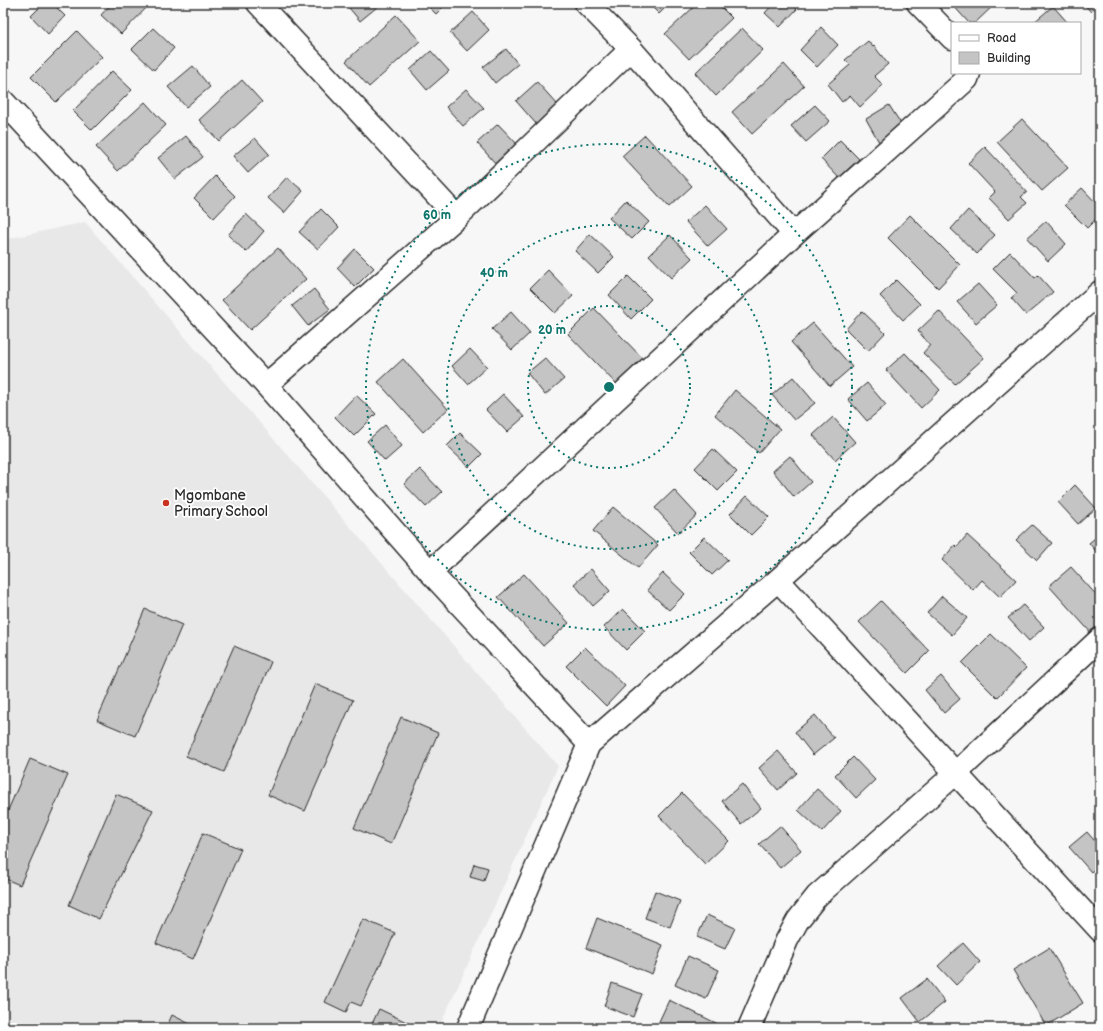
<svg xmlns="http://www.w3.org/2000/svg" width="1103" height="1031" font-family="'Balsamiq Sans',sans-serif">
<rect width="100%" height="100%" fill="#f7f7f7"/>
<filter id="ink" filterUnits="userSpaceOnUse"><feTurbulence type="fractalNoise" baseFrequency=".025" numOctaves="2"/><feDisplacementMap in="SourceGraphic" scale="8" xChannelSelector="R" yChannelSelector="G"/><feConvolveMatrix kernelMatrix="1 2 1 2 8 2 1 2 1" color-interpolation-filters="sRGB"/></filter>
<g filter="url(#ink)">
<path fill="#e8e8e8" d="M85 222 558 766 439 1028H3V240Z"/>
<g fill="#c4c4c4" stroke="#2b2b2b">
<path d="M44 3H52L65 16 48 34 31 16Z"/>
<path d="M112 3H151L121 34 101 15Z"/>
<path d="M345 3H382L360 21Z"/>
<path d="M425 3H447L436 14Z"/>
<path d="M648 3H670L659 14Z"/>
<path d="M698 3H717L732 18 689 59 665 34Z"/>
<path d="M774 3H791L797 9 780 27 765 13Z"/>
<path d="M951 3H996L975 23H969Z"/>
<path d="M1083 3H1100L1091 12Z"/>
<path d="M1053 6 1068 23H1033Z"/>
<path d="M473 12 489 30 467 51 450 33Z"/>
<path d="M396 15 420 41 369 87 346 61Z"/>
<path d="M821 27 838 45 817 67 800 50Z"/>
<path d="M153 28 174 48 154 70 132 49Z"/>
<path d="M742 28 763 50 716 96 695 73Z"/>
<path d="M77 31 102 57 56 102 31 77Z"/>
<path d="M868 41 873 47 874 46 888 64 874 76 883 85 860 107 850 95 842 102 828 84 850 65 845 60Z"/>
<path d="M506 49 518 64 495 83 483 67Z"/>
<path d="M431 51 449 71 427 90 410 70Z"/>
<path d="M784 64 804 86 752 134 732 112Z"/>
<path d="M193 66 210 87 186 107 168 87Z"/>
<path d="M112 71 132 90 92 130 73 111Z"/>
<path d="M242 80 262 102 219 141 199 120Z"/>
<path d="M537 82 558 105 537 125 516 101Z"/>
<path d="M466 89 484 108 463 126 446 107Z"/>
<path d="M145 102 166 125 118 171 96 147Z"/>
<path d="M815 105 830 121 806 142 791 126Z"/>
<path d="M889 105 903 127 879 142 866 119Z"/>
<path d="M1022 119 1068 168 1042 191 997 142Z"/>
<path d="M498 124 518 145 497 165 477 143Z"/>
<path d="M645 135 692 186 669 207 622 156Z"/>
<path d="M186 136 203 157 175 179 158 158Z"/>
<path d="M255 138 269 154 248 173 233 156Z"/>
<path d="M840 140 859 159 839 178 821 159Z"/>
<path d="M985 147 1027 192 1021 197 1027 203 1009 219 989 198 995 192 968 163Z"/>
<path d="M215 176 235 196 214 218 194 198Z"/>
<path d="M287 177 303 191 284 213 268 198Z"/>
<path d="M1082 188 1100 207V215L1087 228 1064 205Z"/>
<path d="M626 200 649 222 632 239 609 218Z"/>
<path d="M705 205 727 229 708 246 686 222Z"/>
<path d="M321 209 339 227 318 249 299 232Z"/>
<path d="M968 210 995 235 977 254 951 229Z"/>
<path d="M246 214 264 231 246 252 228 235Z"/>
<path d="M910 215 960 265 938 288 888 238Z"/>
<path d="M1046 221 1066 244 1048 261 1027 238Z"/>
<path d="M590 234 614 257 598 273 575 251Z"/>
<path d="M670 235 692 258 671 278 649 255Z"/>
<path d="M278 248 306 279 250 330 222 300Z"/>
<path d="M355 249 374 268 355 287 337 268Z"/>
<path d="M1010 252 1035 278 1038 275 1053 292 1026 315 1011 298 1017 293 993 269Z"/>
<path d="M548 270 573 296 555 313 530 288Z"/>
<path d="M628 276 651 299 631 319 609 295Z"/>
<path d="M896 280 920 304 903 320 880 296Z"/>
<path d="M978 284 997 305 976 323 957 302Z"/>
<path d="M314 289 330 309 308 326 292 306Z"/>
<path d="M594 308 648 364 622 390 568 334Z"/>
<path d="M862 311 885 333 868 351 846 329Z"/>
<path d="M939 311 984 358 955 384 923 353 930 345 918 331Z"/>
<path d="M511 312 530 333 512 350 492 329Z"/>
<path d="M813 323 852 367 830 386 791 342Z"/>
<path d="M470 349 487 367 468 384 452 366Z"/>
<path d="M905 353 940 390 921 408 886 370Z"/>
<path d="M545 358 564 379 545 395 527 373Z"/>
<path d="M403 359 448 409 423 432 378 382Z"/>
<path d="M793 377 815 403 794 420 772 395Z"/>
<path d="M867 383 886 405 867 421 848 399Z"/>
<path d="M735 390 780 429 759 453 715 415Z"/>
<path d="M503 394 524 417 507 432 486 410Z"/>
<path d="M356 395 376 414 354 436 335 417Z"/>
<path d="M833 417 855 442 835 460 813 435Z"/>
<path d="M385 425 402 446 385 461 367 441Z"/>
<path d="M460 433 482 454 469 467 447 446Z"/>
<path d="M713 449 737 472 718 491 695 468Z"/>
<path d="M790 456 811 482 794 497 773 471Z"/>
<path d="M420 469 442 492 426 507 404 484Z"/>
<path d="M1075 485 1096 508 1078 524 1058 502Z"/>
<path d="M674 490 697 515 678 533 655 508Z"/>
<path d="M747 496 769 517 751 535 730 514Z"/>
<path d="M613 507 658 545 638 568 593 531Z"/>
<path d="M1032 525 1052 543 1037 560 1016 540Z"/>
<path d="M1100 534V556L1089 543Z"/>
<path d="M967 535 1016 580 1000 597 982 580 973 590 942 560 955 545 957 547Z"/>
<path d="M704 537 728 560 712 575 689 552Z"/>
<path d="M1071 567 1100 599V629L1093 635 1049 586Z"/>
<path d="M591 569 610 591 593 606 574 584Z"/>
<path d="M663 573 685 594 669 610 647 590Z"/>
<path d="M524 574 569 623 543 646 498 597Z"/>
<path d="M942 596 967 618 952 635 927 613Z"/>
<path d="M881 601 929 651 907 673 859 622Z"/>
<path d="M1023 605 1044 627 1029 641 1008 618Z"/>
<path d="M145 609 182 625 135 736 97 720Z"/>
<path d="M623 609 645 631 626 650 604 627Z"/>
<path d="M991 634 1026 668 997 698 962 663Z"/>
<path d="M234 646 271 662 224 772 186 756Z"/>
<path d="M585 647 625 686 606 706 566 666Z"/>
<path d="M941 676 960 699 944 713 925 690Z"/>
<path d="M315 684 353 700 305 811 268 795Z"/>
<path d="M815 715 834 738 813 755 795 732Z"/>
<path d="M401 717 438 733 391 844 354 828Z"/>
<path d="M778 751 797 773 778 790 759 768Z"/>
<path d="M853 757 875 780 856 798 835 775Z"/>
<path d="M30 759 68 775 20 885 3 878V822Z"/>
<path d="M742 784 761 808 741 824 722 801Z"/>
<path d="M817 789 841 811 822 832 798 810Z"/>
<path d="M682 793 729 841 705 864 659 816Z"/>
<path d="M116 794 153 810 99 919 69 905Z"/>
<path d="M780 826 801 850 780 868 759 844Z"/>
<path d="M1087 832 1100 847V865L1091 872 1069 847Z"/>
<path d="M203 833 241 849 193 959 156 943Z"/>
<path d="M474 864 488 868 484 881 470 877Z"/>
<path d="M655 891 680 901 670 927 645 918Z"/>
<path d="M707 915 735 928 725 949 697 937Z"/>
<path d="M597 918 663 945 652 974 586 948Z"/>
<path d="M363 919 395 933 361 1006 351 1002 346 1012 325 1002Z"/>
<path d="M963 943 980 962 956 985 938 966Z"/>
<path d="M1049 948 1083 1003 1046 1026 1013 970Z"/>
<path d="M688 956 719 970 706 999 675 985Z"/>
<path d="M927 979 945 1002 920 1022 902 998Z"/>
<path d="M612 983 642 994 633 1017 604 1006Z"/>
<path d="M669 1000 722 1026 721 1028H656Z"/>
<path d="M379 1009 419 1028H375L371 1026Z"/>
<path d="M172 1015 198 1028H166Z"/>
</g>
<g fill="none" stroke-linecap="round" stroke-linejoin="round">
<defs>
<g id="street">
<path d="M258 3 457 217"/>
<path d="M586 3 631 49 794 234"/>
<path d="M918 3 952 38"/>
<path d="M3 101 266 385 430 572 589 744"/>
<path d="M266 385 457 217 631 49"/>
<path d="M430 572 794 234 967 79 969 73"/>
<path d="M778 580 1100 930"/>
<path d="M468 1028 589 744 778 580 1100 292"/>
<path d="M749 1028 787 940 798 920 817 896 956 773 1100 639"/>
</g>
</defs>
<use href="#street" stroke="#2b2b2b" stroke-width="25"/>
<use href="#street" stroke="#fff" stroke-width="22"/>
</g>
</g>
<g fill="none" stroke="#0f766e" stroke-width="2" stroke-dasharray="2 4">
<circle cx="609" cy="387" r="81"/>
<circle cx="609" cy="387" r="162"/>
<circle cx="609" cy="387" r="243"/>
</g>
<circle fill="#c8321e" stroke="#fff" stroke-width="1.5" cx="166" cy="503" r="4"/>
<g text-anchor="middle" stroke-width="3.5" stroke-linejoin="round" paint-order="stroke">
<g font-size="14" fill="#2b2b2b" stroke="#fff" text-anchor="start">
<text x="174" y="500">Mgombane<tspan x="174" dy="16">Primary School</tspan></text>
</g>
</g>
<circle cx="609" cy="387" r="6" fill="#0f766e" stroke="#fff" stroke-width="2"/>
<g font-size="12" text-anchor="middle" font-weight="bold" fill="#0f766e" stroke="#fff" stroke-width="3.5" stroke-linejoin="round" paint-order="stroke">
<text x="437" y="219">60 m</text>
<text x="494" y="277">40 m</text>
<text x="552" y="334">20 m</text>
</g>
<rect width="1103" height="1031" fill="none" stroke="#fff" stroke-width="16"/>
<rect x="8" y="8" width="1087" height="1015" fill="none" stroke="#2b2b2b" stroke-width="1.5" filter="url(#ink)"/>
<rect x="951" y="22" width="130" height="52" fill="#ffffff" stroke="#aaaaaa"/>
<rect x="959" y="35" width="20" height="6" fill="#ffffff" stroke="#aaaaaa"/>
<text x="987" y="42" font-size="12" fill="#2b2b2b">Road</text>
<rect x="959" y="52" width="20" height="12" fill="#c4c4c4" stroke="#aaaaaa"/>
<text x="987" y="62" font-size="12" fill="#2b2b2b">Building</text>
</svg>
